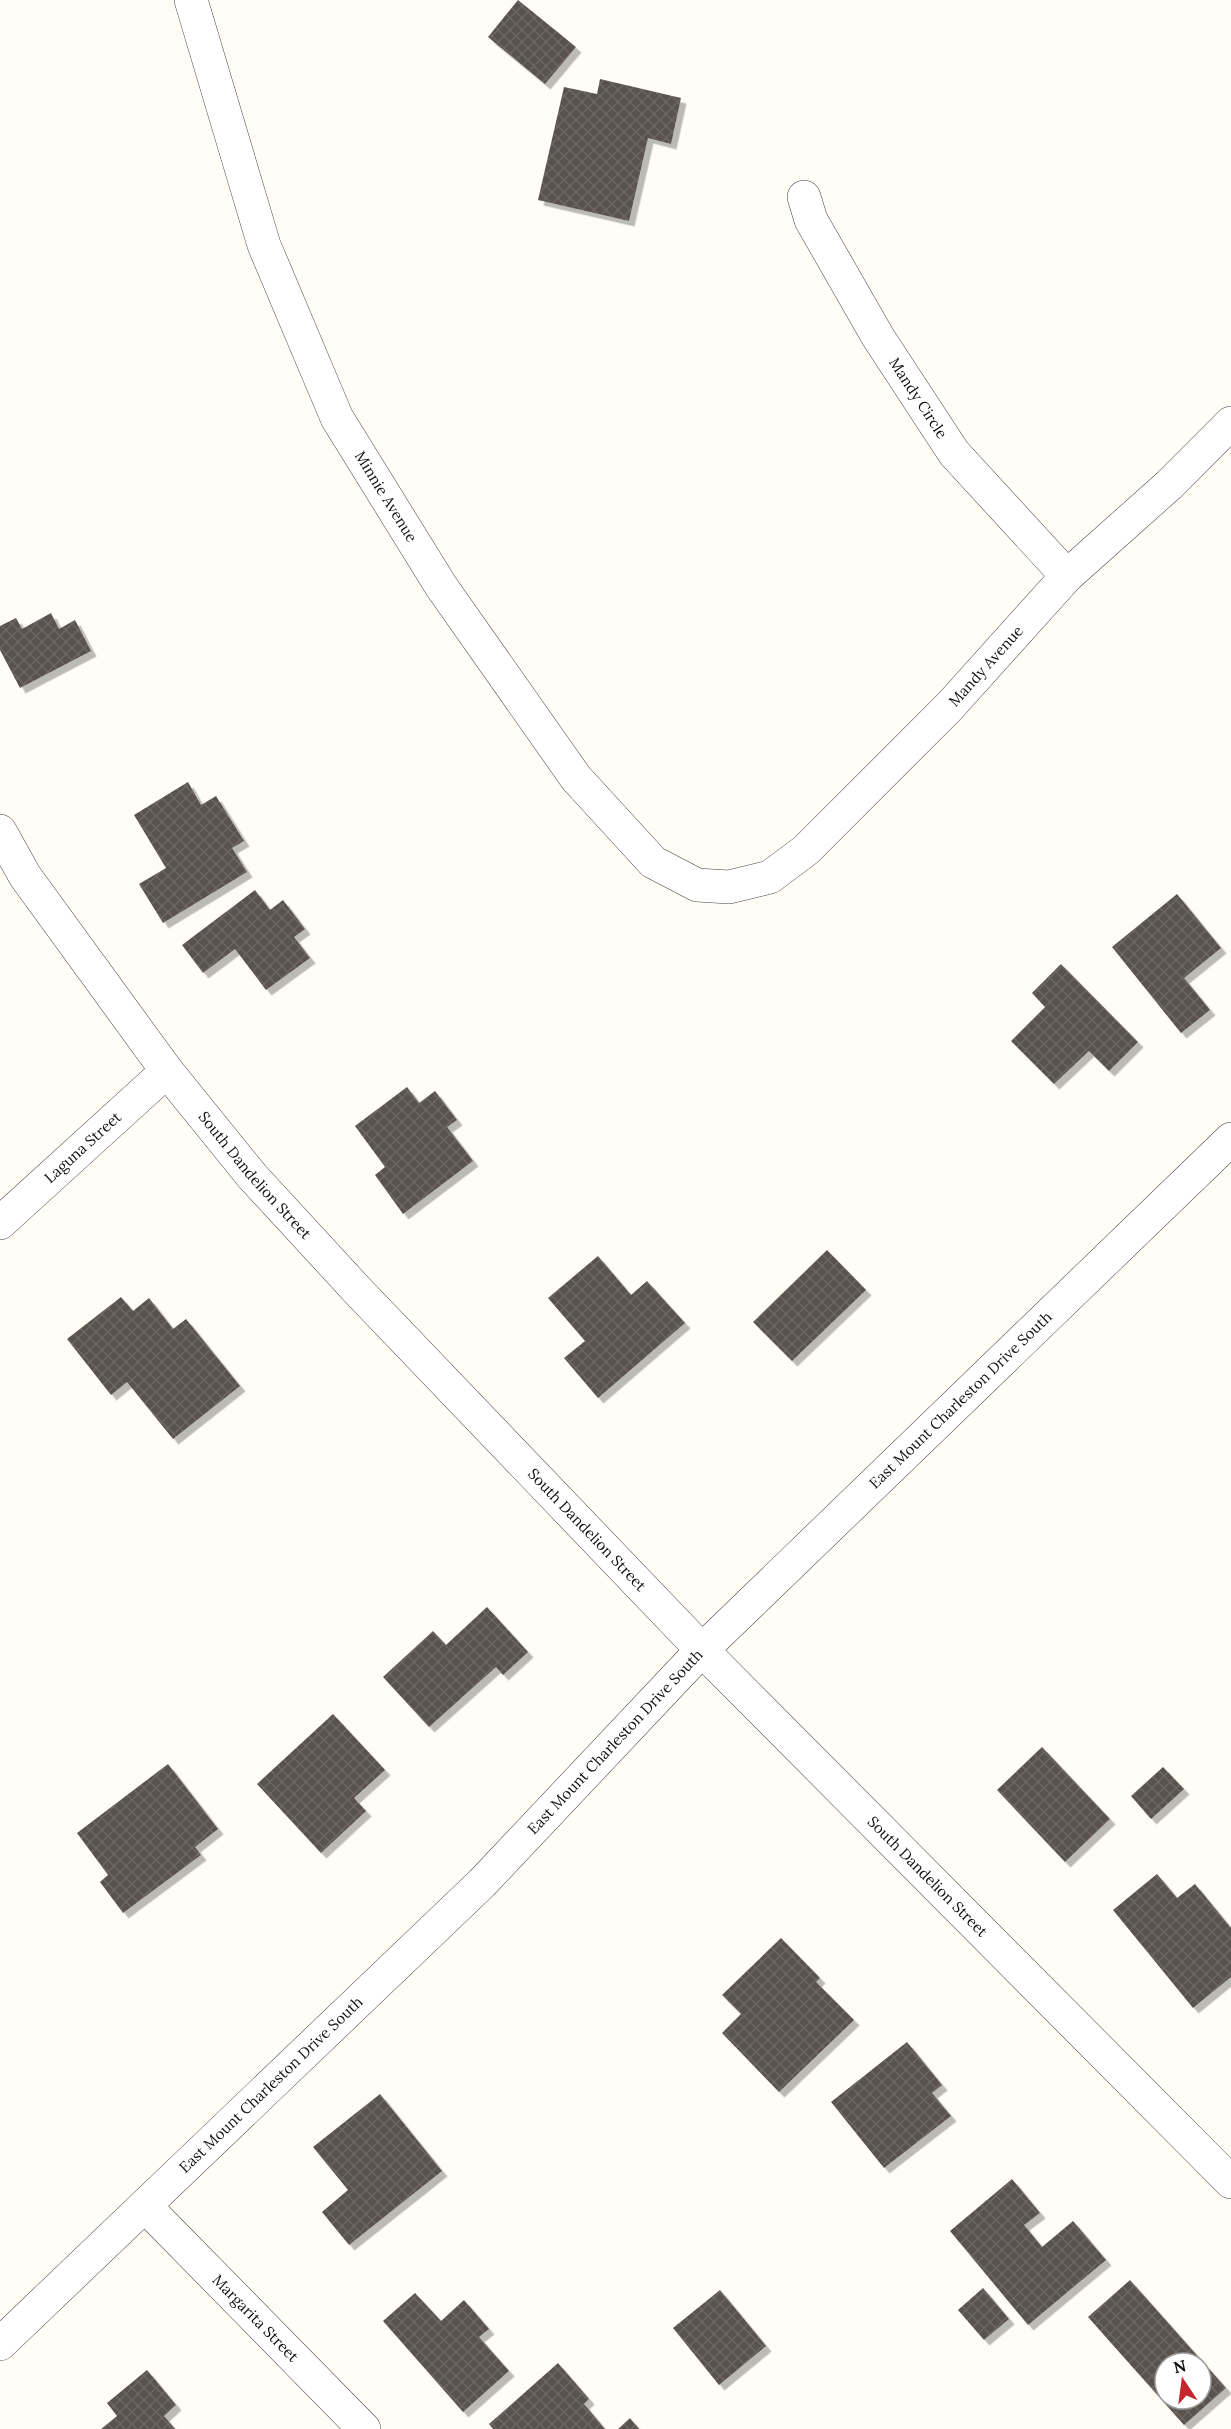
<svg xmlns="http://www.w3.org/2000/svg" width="1231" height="2429" font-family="Lora,serif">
<defs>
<pattern id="building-cross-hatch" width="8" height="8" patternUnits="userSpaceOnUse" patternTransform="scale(1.5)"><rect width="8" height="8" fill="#5a524d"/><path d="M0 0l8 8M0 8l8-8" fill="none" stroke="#6d6662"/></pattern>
<filter id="shadow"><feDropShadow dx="5.5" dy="5.5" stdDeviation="0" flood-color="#0004"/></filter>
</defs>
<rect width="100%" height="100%" fill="#fffdf5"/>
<g fill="url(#building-cross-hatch)" fill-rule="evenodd" filter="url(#shadow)">
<path d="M518 0 576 47 545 84 488 37Z"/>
<path d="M600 79 681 98 671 144 648 138 629 221 538 200 564 87 597 94Z"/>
<path d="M51 613 59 629 75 620 91 651 20 688 0 650V626L16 618 22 629Z"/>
<path d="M188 782 201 805 216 796 244 841 232 848 247 872 163 923 139 884 166 868 134 815Z"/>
<path d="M255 890 270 910 283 900 305 929 294 937 310 958 266 990 235 949 203 973 182 945Z"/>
<path d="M1177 894 1221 948 1184 978 1210 1010 1181 1033 1112 947Z"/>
<path d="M1061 964 1138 1042 1109 1071 1089 1051 1054 1084 1011 1041 1045 1007 1032 993Z"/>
<path d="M407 1087 419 1103 435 1091 457 1120 447 1127 473 1161 403 1214 375 1175 385 1167 355 1126Z"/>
<path d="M827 1250 866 1290 792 1361 753 1322Z"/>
<path d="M598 1256 631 1295 647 1281 685 1323 598 1398 564 1358 585 1341 548 1298Z"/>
<path d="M121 1297 133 1311 149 1298 173 1329 186 1319 240 1386 173 1439 127 1382 111 1395 67 1339Z"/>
<path d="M487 1607 528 1652 503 1675 496 1667 429 1727 383 1677 433 1631 446 1645Z"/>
<path d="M333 1714 385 1770 354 1798 366 1811 321 1853 257 1784Z"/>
<path d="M1042 1747 1110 1819 1065 1862 997 1790Z"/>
<path d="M168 1764 218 1829 195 1847 201 1855 123 1913 100 1882 108 1875 77 1833Z"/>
<path d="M1163 1767 1184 1789 1151 1819 1131 1796Z"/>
<path d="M1157 1874 1177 1898 1195 1884 1231 1928V1977L1193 2008 1113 1910Z"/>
<path d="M781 1938 820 1978 816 1982 854 2020 779 2092 722 2033 741 2014 722 1995Z"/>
<path d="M907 2042 942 2085 932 2093 951 2116 884 2168 831 2102Z"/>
<path d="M380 2094 442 2171 349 2245 322 2212 348 2190 313 2147Z"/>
<path d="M1012 2179 1040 2213 1024 2225 1042 2247 1073 2221 1106 2260 1028 2325 950 2231Z"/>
<path d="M1130 2280 1226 2388 1184 2425 1088 2317ZM1165 2363H1201V2399H1165Z"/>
<path d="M983 2288 1009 2319 984 2340 958 2310Z"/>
<path d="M720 2290 766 2346 719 2385 673 2328Z"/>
<path d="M415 2293 441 2321 464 2300 489 2329 479 2337 509 2371 463 2412 383 2321Z"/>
<path d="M558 2363 589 2399 584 2404 605 2429H493L489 2424Z"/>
<path d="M147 2370 176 2405 164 2416 175 2429H101L117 2416 107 2403Z"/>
<path d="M630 2418 639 2429H618Z"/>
</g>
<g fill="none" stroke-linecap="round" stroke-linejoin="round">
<defs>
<g id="minor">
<path id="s1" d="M191 0 264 245 337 418 441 586 576 778 653 862 697 885 729 887 770 877 806 850 950 706 1067 576 1169 485 1231 423"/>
<path id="s2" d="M804 197 811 220 878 337 954 453 1067 576"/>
<path id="s3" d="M0 831 25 876 167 1071 252 1176 358 1291 702 1650 1231 2182"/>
<path id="s4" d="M0 1223 167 1071"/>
<path id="s5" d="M146 2207 364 2429"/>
<path id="s6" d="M0 2344 482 1883 702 1650 1231 1139"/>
</g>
</defs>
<use href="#minor" stroke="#444" stroke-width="34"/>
<use href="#minor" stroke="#fff" stroke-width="33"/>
</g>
<g text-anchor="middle" stroke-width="6" stroke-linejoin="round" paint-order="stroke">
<g font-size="15" fill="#111" stroke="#fff">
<text dy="5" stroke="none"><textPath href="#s2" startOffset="232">Mandy Circle</textPath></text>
<text dy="5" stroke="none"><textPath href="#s1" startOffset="536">Minnie Avenue</textPath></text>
<text dy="5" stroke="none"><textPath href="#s1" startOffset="1416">Mandy Avenue</textPath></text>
<text dy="5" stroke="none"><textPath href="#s4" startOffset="112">Laguna Street</textPath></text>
<text dy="5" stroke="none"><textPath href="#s3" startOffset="429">South Dandelion Street</textPath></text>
<text dy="5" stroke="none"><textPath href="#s6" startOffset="1347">East Mount Charleston Drive South</textPath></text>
<text dy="5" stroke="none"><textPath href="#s3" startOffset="915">South Dandelion Street</textPath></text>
<text dy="5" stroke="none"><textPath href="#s6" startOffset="861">East Mount Charleston Drive South</textPath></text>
<text dy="5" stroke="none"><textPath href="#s3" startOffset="1401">South Dandelion Street</textPath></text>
<text dy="5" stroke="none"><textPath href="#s6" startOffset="375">East Mount Charleston Drive South</textPath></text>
<text dy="5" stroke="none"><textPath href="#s5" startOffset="156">Margarita Street</textPath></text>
</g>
</g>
<g transform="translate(1183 2381) rotate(347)"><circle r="28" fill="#ffffff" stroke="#a0a0a0" stroke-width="1.5"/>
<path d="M0-4.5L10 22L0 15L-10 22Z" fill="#c4262e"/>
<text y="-9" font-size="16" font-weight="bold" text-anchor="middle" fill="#111111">N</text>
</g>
</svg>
